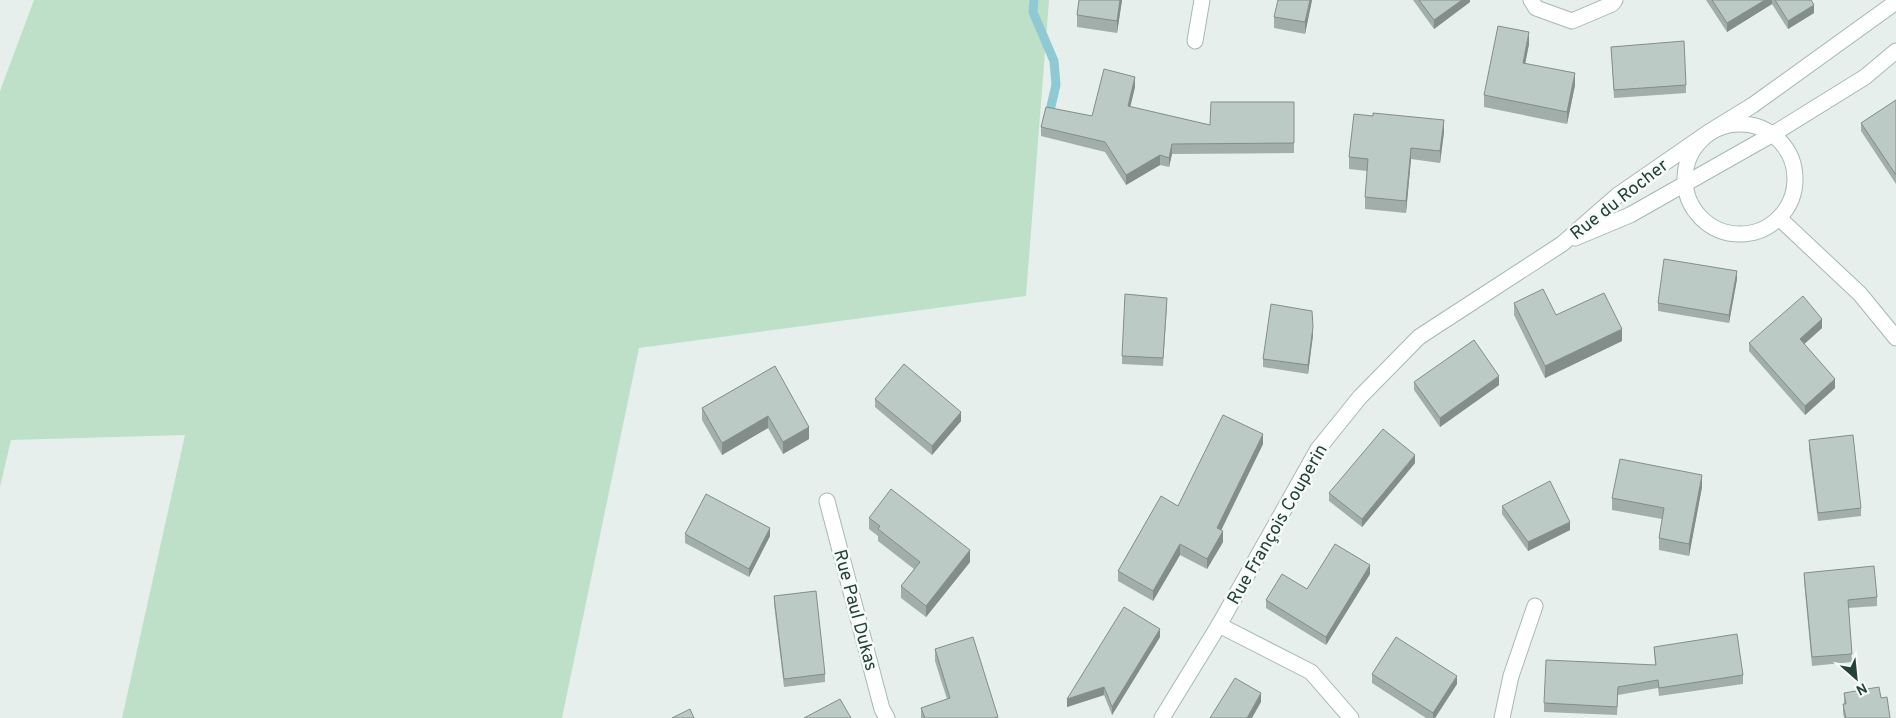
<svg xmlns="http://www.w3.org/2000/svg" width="1896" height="718" font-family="Overpass,sans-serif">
<rect width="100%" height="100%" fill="#e6efeb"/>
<path fill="#bfe0c8" d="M34 0H1049L1026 296 639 348 562 718H122L185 435 11 440 0 487V91Z"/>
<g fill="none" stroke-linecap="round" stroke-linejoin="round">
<path stroke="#8ec9d4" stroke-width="9" d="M1034 0 1033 12 1054 61 1056 85 1048 119"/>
<defs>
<g id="minor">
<path d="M1531 0 1536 8 1572 21 1612 4 1615 0"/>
<path d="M1195 41 1202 0"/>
<circle cx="1740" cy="179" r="55"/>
<path d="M1779 218 1860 294 1896 338"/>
<path d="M1575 238 1630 215 1773 134 1865 77 1896 51"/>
<path d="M827 501 882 709 887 718"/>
<path d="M1219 625 1311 672 1351 718"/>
<path d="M1162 718 1219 625 1318 449 1360 397 1419 337 1562 244 1618 195 1709 132 1753 105 1896 2"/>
<path d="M1502 718 1511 676 1535 606"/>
</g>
</defs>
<use href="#minor" stroke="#a8b8b2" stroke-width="17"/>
<use href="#minor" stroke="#fff" stroke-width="15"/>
</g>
<g fill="#a1aea9">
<path d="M1079 0H1122L1117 33 1077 27V15Z"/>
<path d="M1312 0 1305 34 1274 28V17Z"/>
<path d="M1413 0H1470V2L1434 29Z"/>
<path d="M1706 0H1811L1814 13 1788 29 1772 4 1727 32Z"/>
<path d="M1529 44 1525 63 1575 85 1567 124 1484 107V95Z"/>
<path d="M1611 47 1686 85V93L1614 98Z"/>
<path d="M1135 87 1130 107 1210 125 1294 102V153L1172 154 1169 167 1160 165 1126 185 1105 152 1041 136V127L1092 116Z"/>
<path d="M1896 100V184L1861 131V123Z"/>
<path d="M1444 132 1440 163 1411 159 1406 213 1365 209V197L1367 171 1349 169V157Z"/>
<path d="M1737 279 1729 323 1658 311V303Z"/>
<path d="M1514 303 1556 315 1622 341 1545 378 1514 315Z"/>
<path d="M1167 306 1163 366 1122 364V356Z"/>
<path d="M1822 328 1804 344 1835 388 1805 415 1749 351V343Z"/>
<path d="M1313 335 1308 374 1263 367V359Z"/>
<path d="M775 366 809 439 783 454 768 428 722 455 702 420V408Z"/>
<path d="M1414 382 1499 385 1440 427 1414 390Z"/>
<path d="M875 399 961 421 932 455 875 407Z"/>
<path d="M1809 440 1861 508V516L1818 521 1809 449Z"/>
<path d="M1263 444 1221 530 1223 542 1207 569 1180 555 1153 601 1118 581V571L1178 506Z"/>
<path d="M1415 463 1362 527 1329 501V493Z"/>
<path d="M1702 487 1689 556 1659 550V538L1662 519 1612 510V498Z"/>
<path d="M1502 506 1570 530 1528 551 1502 514Z"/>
<path d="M869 518 970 562 926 617 901 598V586L914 569 878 541V536L869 529Z"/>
<path d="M685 534 770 536 749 577 685 543Z"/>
<path d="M1804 573 1877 597V606L1848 608 1852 662 1812 666 1804 581Z"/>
<path d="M1370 574 1326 645 1266 608V600Z"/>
<path d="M774 596 825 674V682L784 687 774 604Z"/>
<path d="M1160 637 1112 715 1104 695 1067 707Z"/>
<path d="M1654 647 1743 675V684L1659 696 1658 688 1618 695 1617 715 1544 712V703L1655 665Z"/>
<path d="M935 649 998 718H921V708L947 699 935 661Z"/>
<path d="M1372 674 1457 684 1435 718H1426L1372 683Z"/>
<path d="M1844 693 1881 698 1890 718H1844L1843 713V704H1844Z"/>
</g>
<g fill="#838d89">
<path d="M1120 0H1122L1117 33V21Z"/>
<path d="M1310 0H1312L1305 34V22Z"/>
<path d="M1462 0H1470V2L1434 29V20Z"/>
<path d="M1765 0H1772V4L1727 32V23Z"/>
<path d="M1814 5V13L1788 29V21Z"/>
<path d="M1529 32V44L1523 75V63Z"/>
<path d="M1575 73V85L1567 124V112Z"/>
<path d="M1135 77V87L1128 116V106Z"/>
<path d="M1444 120V132L1440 163V151Z"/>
<path d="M1172 144V154L1169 167V158Z"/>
<path d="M1411 148V159L1406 213V201Z"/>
<path d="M1160 155V165L1126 185V175Z"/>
<path d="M1737 271V279L1729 323V315Z"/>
<path d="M1822 319V328L1800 348V339Z"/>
<path d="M1313 327V335L1308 374V365Z"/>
<path d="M1622 329V341L1545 378V366Z"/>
<path d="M1499 376V385L1440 427V418Z"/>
<path d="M1835 379V388L1805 415V406Z"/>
<path d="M961 412V421L932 455V446Z"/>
<path d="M768 416V428L722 455V443Z"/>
<path d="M809 427V439L783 454V442Z"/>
<path d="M1263 434V444L1217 539V528Z"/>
<path d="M1415 455V463L1362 527V519Z"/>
<path d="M1702 475V487L1689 556V544Z"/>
<path d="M1570 522V530L1528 551V542Z"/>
<path d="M770 528V536L749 577V569Z"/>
<path d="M1223 531V542L1207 569V559Z"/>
<path d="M1180 544V555L1153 601V591Z"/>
<path d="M970 550V562L926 617V606Z"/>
<path d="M1370 565V574L1326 645V637Z"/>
<path d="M1160 629V637L1112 715V707Z"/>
<path d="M1457 676V684L1435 718H1433V713Z"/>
<path d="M1104 687V695L1067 707V699Z"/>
<path d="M1261 693V702L1252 718H1247Z"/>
</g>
<g fill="#bbcac4" stroke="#838d89">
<path d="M1079 0H1120L1117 21 1077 15Z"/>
<path d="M1278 0H1310L1305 22 1274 17Z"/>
<path d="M1419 0H1462L1434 20Z"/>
<path d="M1712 0H1765L1727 23Z"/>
<path d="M1775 0H1811L1814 5 1788 21Z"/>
<path d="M1498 26 1529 32 1523 63 1575 73 1567 112 1484 95Z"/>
<path d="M1684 41 1686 85 1614 90 1611 47Z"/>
<path d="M1104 69 1135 77 1128 106 1210 125 1211 102H1294V143L1172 144 1169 158 1160 155 1126 175 1105 142 1041 127 1046 107 1092 116Z"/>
<path d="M1896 100V175L1861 123Z"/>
<path d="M1373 113 1444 120 1440 151 1411 148 1406 201 1365 197 1368 159 1349 157 1354 114 1373 116Z"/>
<path d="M1664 259 1737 271 1729 315 1658 303Z"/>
<path d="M1543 289 1556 315 1604 293 1622 329 1545 366 1514 303Z"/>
<path d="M1125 294 1167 298 1163 358 1122 356Z"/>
<path d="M1803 296 1822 319 1800 339 1835 379 1805 406 1749 343Z"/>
<path d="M1271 304 1312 311 1313 327 1308 365 1263 359Z"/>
<path d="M1474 340 1499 376 1440 418 1414 382Z"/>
<path d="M904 364 961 412 932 446 875 399Z"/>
<path d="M775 366 809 427 783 442 768 416 722 443 702 408Z"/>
<path d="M1223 415 1263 434 1217 528 1223 531 1207 559 1180 544 1153 591 1118 571 1161 496 1178 506Z"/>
<path d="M1383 429 1415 455 1362 519 1329 493Z"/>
<path d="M1853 435 1861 508 1818 513 1809 440Z"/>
<path d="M1620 459 1702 475 1689 544 1659 538 1664 508 1612 498Z"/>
<path d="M1550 481 1570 522 1528 542 1502 506Z"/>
<path d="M891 489 970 550 926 606 901 586 920 562 878 529 880 526 869 518Z"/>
<path d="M706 494 770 528 749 569 685 534Z"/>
<path d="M1335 544 1370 565 1326 637 1266 600 1282 574 1307 589Z"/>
<path d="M1874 566 1877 597 1848 600 1852 654 1812 657 1804 573Z"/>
<path d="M816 591 825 674 784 679 774 596Z"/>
<path d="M1124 607 1160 629 1112 707 1104 687 1067 699Z"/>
<path d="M1737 634 1743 675 1659 688 1658 680 1618 687 1617 707 1544 703 1546 660 1656 665 1654 647Z"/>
<path d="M973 637 998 717 994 718H925L921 708 950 698 935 649Z"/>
<path d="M1396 637 1457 676 1433 713 1372 674Z"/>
<path d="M1235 678 1261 693 1247 718H1210Z"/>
<path d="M1879 687 1881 698 1887 697 1890 718H1846L1843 704H1846L1844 693Z"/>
<path d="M840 699 851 718H804Z"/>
<path d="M690 709 694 718H672Z"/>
</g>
<g text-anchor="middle" stroke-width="5" stroke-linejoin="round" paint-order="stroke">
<g font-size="18" fill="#24423a" stroke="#f7fbf9">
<text transform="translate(1619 199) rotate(-38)" y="6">Rue du Rocher</text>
<text transform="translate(1277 524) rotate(-60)" y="6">Rue François Couperin</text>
<text transform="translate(856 610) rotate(75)" y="6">Rue Paul Dukas</text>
</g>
</g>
<g transform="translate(1856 678) rotate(153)" stroke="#f7fbf9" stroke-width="4" paint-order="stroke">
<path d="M0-4L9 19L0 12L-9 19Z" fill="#24423a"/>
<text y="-8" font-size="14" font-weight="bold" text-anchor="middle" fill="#24423a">N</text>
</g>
</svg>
